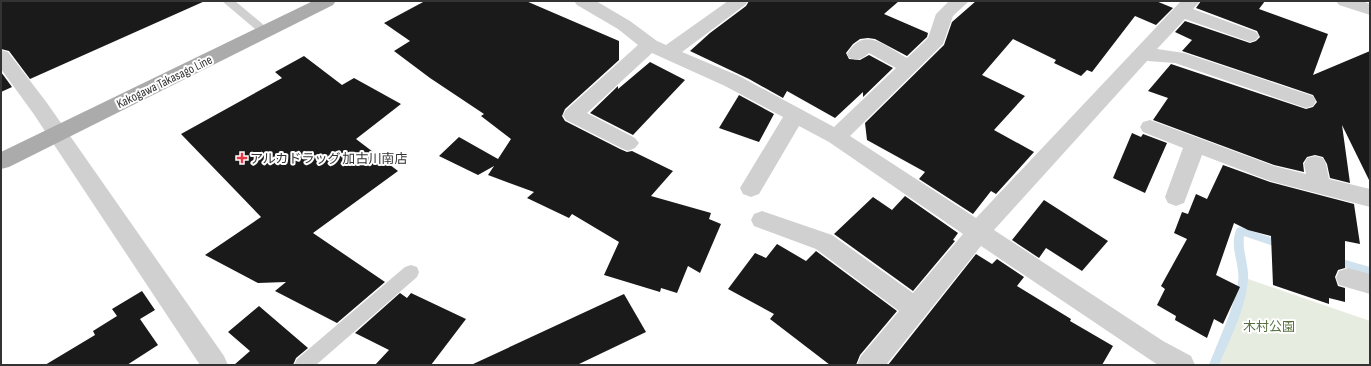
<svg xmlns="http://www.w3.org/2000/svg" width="1371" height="366" font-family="'Sofia Sans Condensed','Noto Sans JP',sans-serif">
<rect width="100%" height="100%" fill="#fff"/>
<path fill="#e6ecdf" d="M1248 279 1370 321V365H1209Z"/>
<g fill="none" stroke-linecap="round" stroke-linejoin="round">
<g fill="#cfe2ee" fill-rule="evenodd">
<path d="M1240 227 1285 242 1287 245 1285 248 1282 249 1244 236C1242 251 1249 265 1248 279 1246 309 1230 338 1219 365H1209C1219 338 1233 312 1238 283 1241 265 1228 246 1237 228Z"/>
<path d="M1335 257 1370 267V275L1332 264 1330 261 1332 258Z"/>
</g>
</g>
<g fill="#1a1a1a">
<path d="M1 1H205L30 79 9 51 1 49Z"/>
<path d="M425 1H526L619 41V60L565 109 562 116 565 121 620 149 627 152 632 151 673 171 651 196 711 213 709 219 721 224 700 273 688 266 677 293 661 288 660 292 604 275 619 242 572 214 569 218 527 198 534 192 488 175 494 166 478 175 439 156 459 137 498 159 511 139 481 116 484 114 430 78 394 51 410 41 384 23Z"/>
<path d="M749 1H899L884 14 928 33 927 37 907 56 875 39 868 38 860 39 853 44 846 53 849 59 860 60 869 55 893 68 863 97V92L835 118 787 91 783 98 749 79 690 51 710 33 746 6Z"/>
<path d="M976 1H1156L1173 8 1156 25 1135 16 1092 72 1087 70 1081 76 1054 63 1056 60 1013 39 982 75 1025 96 994 130 1034 152 996 194 991 191 973 214 919 179 925 172 867 140 865 123 944 45 952 22Z"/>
<path d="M1201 1H1265L1259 9 1328 34 1313 75 1370 51V182L1342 125 1350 183 1330 178 1327 164 1323 157 1315 155 1307 157 1303 163 1304 172 1274 165 1153 120 1168 98 1148 91 1171 64 1306 109 1313 107 1317 102 1313 95 1182 51 1192 40 1175 32 1185 21 1250 43 1256 41 1260 37 1257 31 1196 8Z"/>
<path d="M304 56 342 85 354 78 401 104 356 139 398 171 313 233 385 282 337 323 275 291 286 282 258 283 205 255 261 217 181 134 282 78 275 72Z"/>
<path d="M650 62 685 80 633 135 590 113 618 86V89Z"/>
<path d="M1 72 12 87 1 92Z"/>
<path d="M739 95 774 114 759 142 719 128Z"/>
<path d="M1132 133 1141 137 1143 134 1167 143 1145 193 1113 178Z"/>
<path d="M1223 165 1270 182 1354 204 1360 244 1345 241V268L1338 270 1335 277 1338 286 1345 288V302L1329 298V304L1273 285 1271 236 1248 230 1234 223 1216 275 1240 287 1223 324 1214 319 1207 338 1175 320 1176 316 1157 305 1165 289 1161 286 1187 239 1174 233 1182 212 1188 214 1196 194 1207 199Z"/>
<path d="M905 196 958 233 953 240 955 241 913 291 834 234 873 197 892 210Z"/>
<path d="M1044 200 1108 241 1082 271 1046 248 1039 258 1012 240Z"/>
<path d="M777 244 806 261 816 251 897 311 860 355 856 365H830L770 319 774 314 728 289 755 253 766 258Z"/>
<path d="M976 254 992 264 997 259 1024 277 1017 286 1071 319 1070 321 1113 346 1102 365H888Z"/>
<path d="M142 291 155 310 140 319 158 345 127 365H45L95 335 93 331 117 316 112 309Z"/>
<path d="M400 293 407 298 411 293 466 319 431 365H375L389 350 355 333Z"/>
<path d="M624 294 646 332 577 365H471Z"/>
<path d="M259 306 308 348 296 358 293 365H234L250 351 228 332Z"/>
</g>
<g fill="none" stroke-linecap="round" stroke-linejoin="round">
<g fill="#d0d0d0" fill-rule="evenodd">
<path d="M222 1H235L271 31 269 34H261Z"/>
<path d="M411 265 417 267 419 272 417 277 316 365H294L297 359 405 267Z"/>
</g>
<g fill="#d0d0d0" fill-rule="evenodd">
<path d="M574 1H596L630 21 657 41 666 45 728 1H748L745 5 682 52 739 76 834 127 896 68 869 53C862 59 858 61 849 58L847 54C865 25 884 46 907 58L928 38 936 14 949 1H969L953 16 943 44 850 136 976 218 1181 1H1200L1193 9 1256 32 1259 36 1256 40 1250 42 1185 19 1157 49 1184 53 1313 96 1316 101 1313 106 1306 108 1175 63 1147 61 994 230 1163 341 1191 356 1195 365H1158L981 246 886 365H857L861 356 899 311 816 249 754 226 751 220 754 214 762 211 832 235 913 293 963 234 829 142 799 126 759 194 751 197 743 194 740 188 783 117 725 86 652 53 587 113 635 138 639 143 635 148 628 151 621 148 566 120 563 115 566 110 638 45 618 29 577 5Z"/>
<path d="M1 50 8 52 47 103 224 356 228 365H200L33 113 1 69Z"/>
<path d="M1150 120 1274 166 1306 174 1304 164 1307 158 1315 156 1323 158 1326 164 1329 179 1370 189V207L1270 181 1202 155 1184 203 1176 206 1168 203 1165 197 1183 148 1143 132 1140 127 1143 122Z"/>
<path d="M1348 268 1370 274V294L1339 285 1336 278 1339 271Z"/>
</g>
<path fill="#d0d0d0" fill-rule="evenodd" d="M1336 1H1362L1370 4V15L1339 5Z"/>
<path fill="#ababab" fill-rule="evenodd" d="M313 1H336L333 5 9 167 1 169V152Z"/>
</g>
<path fill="#e63946" stroke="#fff" stroke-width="1.5" d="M240 152h4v4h4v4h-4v4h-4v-4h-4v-4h4z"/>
<g text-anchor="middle" stroke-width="4" stroke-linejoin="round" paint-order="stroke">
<g font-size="13" fill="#333" stroke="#fff">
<text transform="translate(164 81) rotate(-26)" y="5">Kakogawa Takasago Line</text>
</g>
<g font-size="13" fill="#333" stroke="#fff" text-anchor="start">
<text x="250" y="163">アルカドラッグ 加古川南店</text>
</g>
<g font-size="13" fill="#56703f" stroke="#fff">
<text x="1269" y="331">木村公園</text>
</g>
</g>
<rect width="1371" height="366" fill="none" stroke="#333333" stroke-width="4"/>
</svg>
